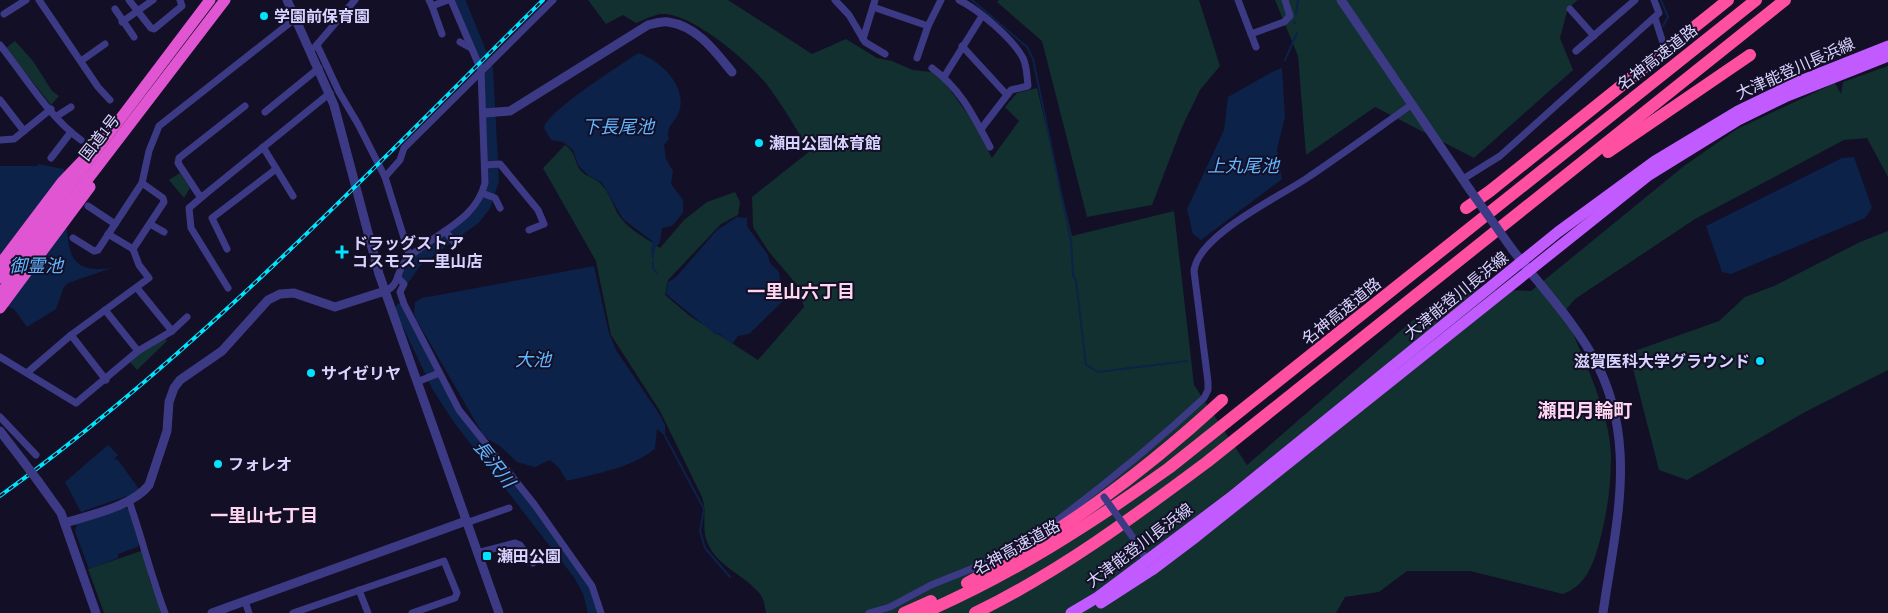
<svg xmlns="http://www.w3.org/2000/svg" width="1888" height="613" font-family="'Sofia Sans Condensed','Noto Sans JP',sans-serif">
<rect width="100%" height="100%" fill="#130f26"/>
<g fill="#12302f">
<path d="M588 0H728L812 54 846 39 877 58 892 61 913 70 932 72 943 80 972 120 992 158 1019 121 1005 107 1017 93 1037 88 1072 236 1174 211 1194 385 1247 465 1429 306 1454 288 1531 291 1684 166 1737 129 1835 83 1841 94 1843 82 1888 66V177L1867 138 1844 140 1695 219 1575 299 1564 312C1581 354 1611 413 1611 457 1611 486 1607 513 1600 540 1594 563 1586 586 1563 594L1470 571H1407L1379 592 1345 597 1336 613H766C765 607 764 599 760 594 746 576 720 568 709 546 700 530 708 514 702 497L660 411 611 335 596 261 543 168 565 145C576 152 574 162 581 171 587 177 594 178 600 183 609 192 612 203 618 214 627 229 646 238 660 248L684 220 707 202 735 192 740 202 738 215 721 224 668 280 665 295 690 316 758 360 804 307 797 285 769 252 753 227 752 197 810 151C796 129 783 106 768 86 751 63 690 11 661 14 653 15 644 20 636 23L623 15 606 24Z"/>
<path d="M999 0H1199L1220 66 1200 90 1182 127 1152 205 1087 217 1042 41 997 2Z"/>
<path d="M1275 0H1578L1568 8 1560 38 1573 70 1474 158 1375 107 1306 155 1298 56Z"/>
<path d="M15 41 33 61 52 91 59 96 51 105 6 48Z"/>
<path d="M180 173 190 188 184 198 169 180Z"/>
<path d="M1888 231V370L1805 412 1687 480 1659 470 1629 353 1719 321 1745 297 1774 286 1860 242Z"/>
<path d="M165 338 167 341 137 370 130 362 140 353Z"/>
<path d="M144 550 149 578 162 613H104L88 569Z"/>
</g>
<g fill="#0c2248">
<path d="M638 53C660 60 688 86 679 112 675 123 665 126 669 139L664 145 666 159 673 171 671 184 683 200V213L672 226 662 228 660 242 655 248 653 262 651 253 652 241 623 219 602 183 589 176 578 165 573 150 563 142 551 140 544 128C547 111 621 65 638 53Z"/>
<path d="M1282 68 1285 117 1277 149 1282 179 1201 240 1193 234 1187 209 1224 130 1228 97 1272 72Z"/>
<path d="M1854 157 1872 208 1865 218 1731 274 1722 272 1706 226 1842 158Z"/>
<path d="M38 164 64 169 65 228 67 230C70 263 77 272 112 268L68 283 64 287 56 309 27 327 14 309 0 304V166H38Z"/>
<path d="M737 217 747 218V226L768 255 770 263 779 272 783 301 749 334 738 336 732 344 718 333 716 335 666 294 668 282 676 277 717 230Z"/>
<path d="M594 266 609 333 616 350 660 415 665 425V436L657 429 655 449C629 469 597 473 567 481L559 468 550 460 535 467 517 462 500 446 489 440 482 433 416 319 414 313 415 302 422 298Z"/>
<path d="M108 445 118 455 114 459 118 460 139 489 133 494 81 512 65 482Z"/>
<path d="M124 507 129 510 139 542 138 547 118 554V558L89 569 75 532 77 524Z"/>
</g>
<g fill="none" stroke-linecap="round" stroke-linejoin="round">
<g stroke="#0c2248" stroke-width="2">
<path d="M972 0 1027 47 1033 59 1071 241 1073 275 1076 281 1086 365 1098 372 1187 361"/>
<path d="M1661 0 1668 17 1663 26"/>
<path d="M1296 14 1298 0"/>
<path d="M1294 22 1295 23"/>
<path d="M1285 60 1297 33"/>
<path d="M653 262V268L657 273"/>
<path d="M665 436 704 509 700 531 705 548 730 577"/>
</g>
<g stroke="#0c2248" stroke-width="12">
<path d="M405 277 416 261 474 219 485 205 493 180 487 69 459 0"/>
<path d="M401 309 438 387 459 419 579 574 589 592 594 613"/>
</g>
<g stroke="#3d3a85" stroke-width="7">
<path d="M39 0 98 87 110 100"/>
<path d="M129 0 151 28 154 29 182 6 180 0"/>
<path d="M429 0 432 6 448 0"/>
<path d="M835 0 849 15 865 42 885 54"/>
<path d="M959 0C978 9 1013 39 1023 58 1027 66 1027 77 1028 86L1011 90 981 129"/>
<path d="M1238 0 1251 34 1284 22 1290 16 1285 0"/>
<path d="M432 6 442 34"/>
<path d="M873 7 928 26 941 0"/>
<path d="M115 9 134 37"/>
<path d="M1570 9 1594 36"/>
<path d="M4 14 26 0"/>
<path d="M1655 18 1663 43"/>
<path d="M122 22 153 0"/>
<path d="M1251 34 1256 47"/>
<path d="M863 39 875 0"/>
<path d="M460 42 471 48"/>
<path d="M0 45C25 76 48 116 81 140"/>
<path d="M317 45 339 92 358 124 385 177 410 257"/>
<path d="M962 46 1007 95"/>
<path d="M315 47 355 0"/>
<path d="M1576 51 1635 0"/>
<path d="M917 58 928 26"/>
<path d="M81 61 105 44"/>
<path d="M932 68C961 89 974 117 990 147"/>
<path d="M944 77 982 16"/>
<path d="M0 100 24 131"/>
<path d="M245 106 179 158 178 163 199 195 203 196 330 93"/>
<path d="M265 112 319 68"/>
<path d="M57 116 71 107"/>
<path d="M0 140 14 139 51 109"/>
<path d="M263 147 293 196"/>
<path d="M51 158 71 132"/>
<path d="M485 165 500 164 538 210 544 224 529 230"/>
<path d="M385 177 400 160 404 148 553 0"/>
<path d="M1463 179 1500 156 1659 13 1654 0"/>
<path d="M482 193 495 198 500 208"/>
<path d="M203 196 189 208 191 228 228 288"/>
<path d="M88 206 115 224"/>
<path d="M150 224 164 232"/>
<path d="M445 231 454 242"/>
<path d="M108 234 133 249 164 202 163 198 142 183"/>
<path d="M73 238 94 251 98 250 142 183 149 151 159 126 296 18"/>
<path d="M227 249 212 218 276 169"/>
<path d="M398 278 404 284 400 292 404 304 459 410 534 504 592 586 601 613"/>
<path d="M137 288 172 331"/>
<path d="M385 291C400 286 396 271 406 260 433 233 475 223 485 183L481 70 451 0"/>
<path d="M105 310 138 351"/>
<path d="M71 335 106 380"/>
<path d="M0 357 76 403 138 351 172 331 187 317"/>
<path d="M28 372 71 335 149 278 139 265 133 249"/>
<path d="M417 382 439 373"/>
<path d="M0 417 36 455"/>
<path d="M129 501C142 538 151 576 165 613"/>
<path d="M466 523 509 508"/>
<path d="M1028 542C1090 497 1148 450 1204 398L1208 390V382L1194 271C1198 234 1282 196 1310 176 1344 153 1377 129 1411 105"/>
<path d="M1139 546 1148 564"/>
<path d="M477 553 515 543 520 545 533 563"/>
<path d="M359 590 368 613"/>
<path d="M245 601 249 613"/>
<path d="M293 613 444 561 457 593 455 598 412 613"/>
<path d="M869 613 890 607 931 585 1006 555"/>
</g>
<g stroke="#3d3a85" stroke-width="9">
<path d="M287 0 334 105 379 274 499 613"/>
<path d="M1341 0 1470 190"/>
<path d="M484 113 510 111 648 25C654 24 662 21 668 22 697 26 715 51 732 72"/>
<path d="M1512 249C1541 287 1576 323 1598 366 1638 447 1615 528 1603 613"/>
<path d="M0 431 23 461"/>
<path d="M38 481 61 513 96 613"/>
<path d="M65 523C90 515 133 506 149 485L167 431 169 402 174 388 180 380 222 351 268 300 280 294 294 293 335 307 385 291"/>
<path d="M212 613 466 521"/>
</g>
<g stroke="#c25bff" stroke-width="11">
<path d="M1101 603 1152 570 1197 536 1649 175 1738 120 1785 97 1888 56"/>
<path d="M1071 613 1098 597 1230 498 1558 232 1655 161 1738 111 1800 81 1888 46"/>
</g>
<g stroke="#e055d1" stroke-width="11">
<path d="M0 264 62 182 85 158"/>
<path d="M0 278 210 0"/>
<path d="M0 294 225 0"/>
<path d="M0 308 90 187"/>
</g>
<g stroke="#ff4fa3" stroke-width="12">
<path d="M1608 152 1750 55"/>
<path d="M1466 208 1490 191 1728 0"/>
<path d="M967 583C1061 534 1144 472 1222 400"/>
<path d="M904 613 931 601"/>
<path d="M923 613C1011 575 1091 524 1169 468L1756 0"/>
<path d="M975 613C1059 572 1132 518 1207 462L1785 0"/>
</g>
<defs>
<path id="rail" d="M0 496C199 352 369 172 543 0"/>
</defs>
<use href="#rail" stroke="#00e5ff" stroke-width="4"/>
<use href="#rail" stroke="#130f26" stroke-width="2" stroke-dasharray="5.5" stroke-linecap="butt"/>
<path stroke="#3d3a85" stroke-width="7" d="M1104 497 1139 546"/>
<g stroke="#3d3a85" stroke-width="9">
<path d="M1470 190 1512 249"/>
<path d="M23 461 38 481"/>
</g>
</g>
<g fill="#00e5ff" stroke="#130f26" stroke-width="2">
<circle cx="264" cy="16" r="5"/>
<circle cx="759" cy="143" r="5"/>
<path d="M339.5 244.5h5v5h5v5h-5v5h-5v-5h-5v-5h5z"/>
<circle cx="1760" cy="361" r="5"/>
<circle cx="311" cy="373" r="5"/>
<circle cx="218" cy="464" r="5"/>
<rect x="482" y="551" width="10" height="10" rx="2.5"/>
</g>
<g text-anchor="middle" stroke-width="4" stroke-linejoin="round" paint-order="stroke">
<g font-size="16" font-weight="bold" fill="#d9d4ff" stroke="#130f26" text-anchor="start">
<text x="274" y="22">学園前保育園</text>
<text x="769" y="149">瀬田公園体育館</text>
<text x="352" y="249">ドラッグストア<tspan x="352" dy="18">コスモス 一里山店</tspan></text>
<text x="1750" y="367" text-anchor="end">滋賀医科大学グラウンド</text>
<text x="321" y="379">サイゼリヤ</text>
<text x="228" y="470">フォレオ</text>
<text x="497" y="562">瀬田公園</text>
</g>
<g font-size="16" fill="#d9d4ff" stroke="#130f26">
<text transform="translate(1657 57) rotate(-38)" y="6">名神高速道路</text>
<text transform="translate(1795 68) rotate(-24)" y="6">大津能登川長浜線</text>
<text transform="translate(99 137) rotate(-52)" y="6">国道1号</text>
<text transform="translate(1456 295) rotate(-39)" y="6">大津能登川長浜線</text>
<text transform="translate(1341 311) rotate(-39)" y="6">名神高速道路</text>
<text transform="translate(1139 545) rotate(-37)" y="6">大津能登川長浜線</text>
<text transform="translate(1016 547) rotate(-29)" y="6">名神高速道路</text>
</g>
<g font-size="18" font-style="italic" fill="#62b6ff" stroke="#130f26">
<text x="618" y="133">下長尾池</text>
<text x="1243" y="172">上丸尾池</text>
<text x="36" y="272">御霊池</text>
<text x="533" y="366">大池</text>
<text transform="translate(494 464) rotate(52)" y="6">長沢川</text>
</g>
<g font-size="18" font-weight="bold" fill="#ffd6f0" stroke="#130f26">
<text x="801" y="298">一里山六丁目</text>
<text x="264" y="522">一里山七丁目</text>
</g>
<g font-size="19" font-weight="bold" fill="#ffd6f0" stroke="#130f26">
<text x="1585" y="417">瀬田月輪町</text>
</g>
</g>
</svg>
